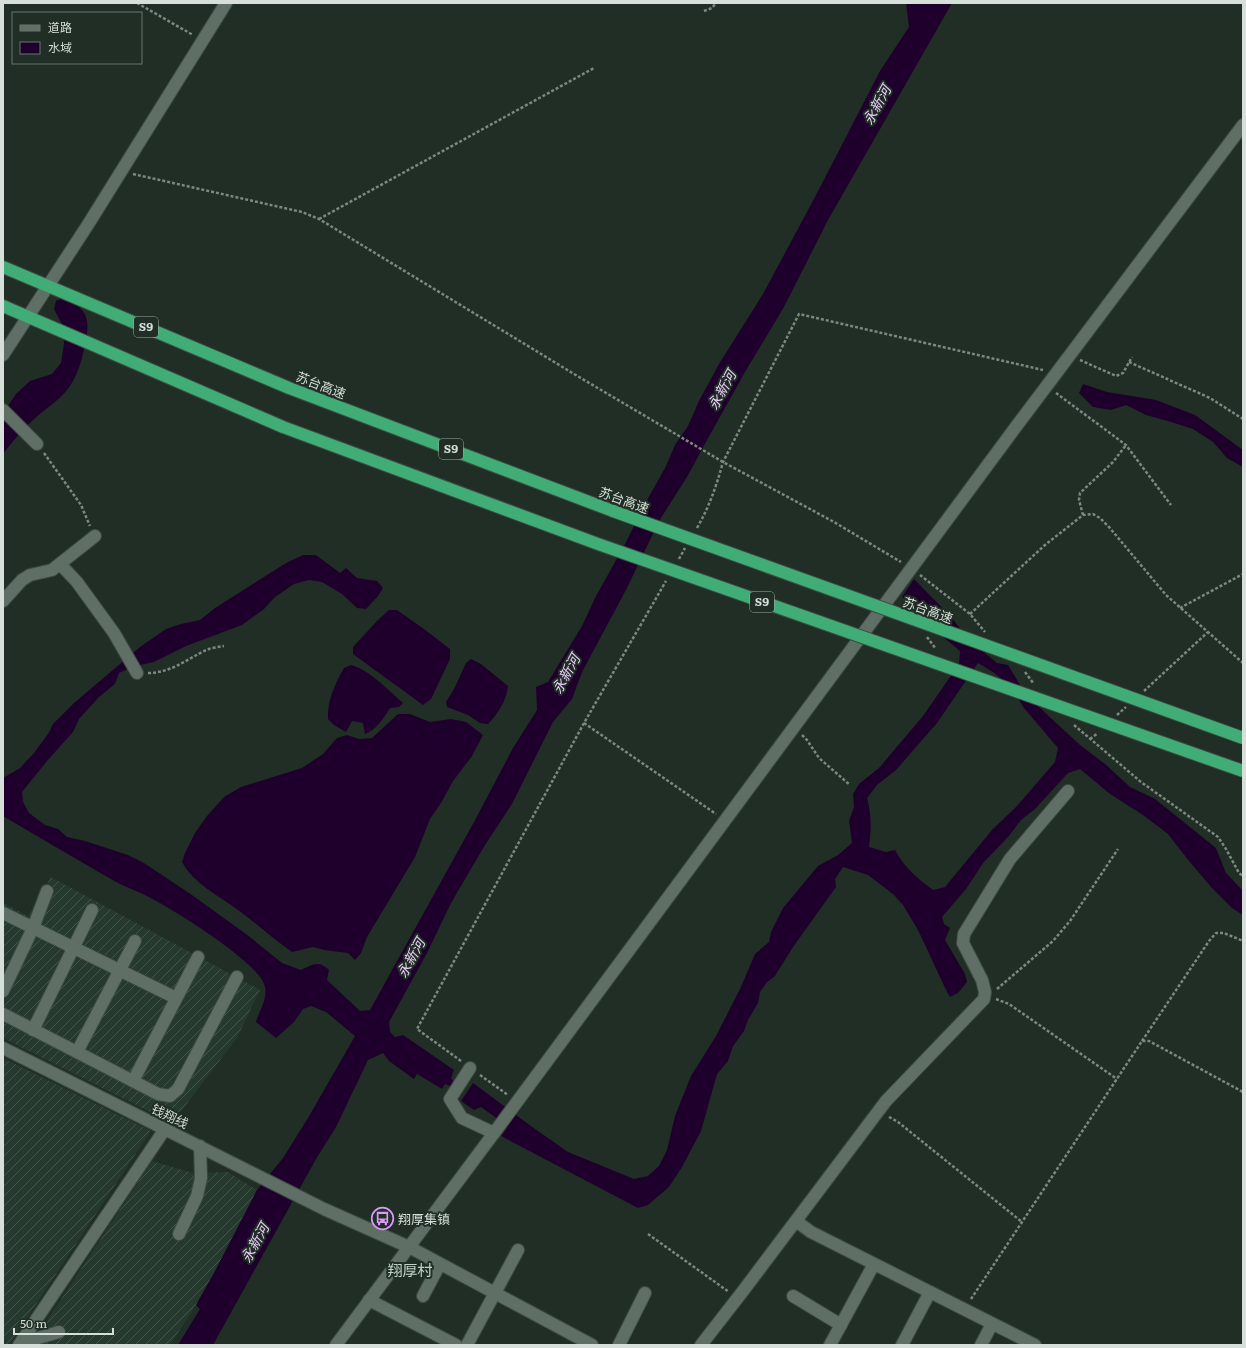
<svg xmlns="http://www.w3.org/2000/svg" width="1246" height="1348" font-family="Literata,'Noto Sans SC',serif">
<defs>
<pattern id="industrial-furrows" width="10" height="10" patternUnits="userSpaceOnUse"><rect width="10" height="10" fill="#25392e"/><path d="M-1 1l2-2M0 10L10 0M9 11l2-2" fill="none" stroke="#44554c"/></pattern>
</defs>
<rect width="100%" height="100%" fill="#202e25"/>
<g fill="url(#industrial-furrows)">
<path d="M51 877 260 990 237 1038 172 1123 3 1038V903L28 916Z"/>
<path d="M3 1058 151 1131 9 1345H3Z"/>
<path d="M152 1161 193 1173 228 1172 257 1190 214 1273 196 1305 170 1345H31Z"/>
</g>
<g fill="#1f002c" fill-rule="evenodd">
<path d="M906 3H952L828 220 784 307 745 372 707 440 687 477 659 521 627 588 582 672 572 699 553 722 512 804 485 845 451 903 427 953 389 1022 390 1032 395 1037 403 1035 454 1070 451 1078 454 1082 450 1086 445 1084 442 1089 417 1074 414 1079 389 1061 383 1053 368 1060 336 1127 316 1159 213 1345H178L200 1309 196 1305 214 1273 257 1190 283 1158 308 1118 355 1036 326 1012 311 1006 303 1009 294 1022 276 1038 256 1022C259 1011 268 998 265 987 261 963 172 909 149 897 138 891 127 888 116 882 78 860 40 838 3 816V778L20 768 34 753 48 734 53 724 74 703 140 647 166 629 181 624 200 620 215 608 264 577 286 563 303 555H316L340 573 346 568 357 578 377 581 383 588 378 596 366 609 357 608 342 594 322 582 309 580 294 584 275 597 264 609 242 625 186 646 154 662 135 666 119 673 115 684 99 697 79 719 73 732 47 761 22 792 23 802 29 813 45 825 58 829 67 837 85 841 128 855 144 863 189 893 246 934 282 963 301 970C313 964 319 960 329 970L327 980 360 1011 370 1010 474 822 513 748 537 710 536 687 548 682 582 626 596 596 624 546 646 502 665 468 675 445 688 426 699 401 719 364 763 294 815 197 880 71 909 27Z"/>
<path d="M65 297C87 310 91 318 85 344 83 356 79 370 73 381 64 398 47 407 33 420 22 430 12 442 3 454V413L16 394 30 381 52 374 61 363 64 344 63 326 54 309 56 301Z"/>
<path d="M1083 384 1107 392 1156 400 1195 415 1243 450V467L1227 458 1213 442 1193 429 1171 422 1146 415 1126 405 1111 410 1093 407 1079 393Z"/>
<path d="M914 579 952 618 968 639 997 663 1008 665 1022 688 1039 707 1080 745 1105 764 1130 787 1155 799 1216 848 1226 873 1243 891V915L1232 908 1212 888 1189 861 1168 834 1143 815 1110 794 1080 769 1068 773 1035 809 1021 820 1008 837 983 863 966 889 942 917 944 924 950 928 945 940 965 974 967 982 958 993 950 997 947 992 918 930 903 905 893 894 868 875 843 867 835 879 836 887 793 947 775 976 767 982 760 992 758 1003 748 1020 744 1031 733 1046 728 1061 717 1074 701 1131 682 1167 669 1187 648 1205 638 1208 501 1136 507 1128 495 1117 481 1107 474 1110 461 1101 473 1083 535 1129 568 1152 634 1179 648 1176 659 1166 667 1150 675 1116 691 1076 716 1036 740 989 755 954 769 942 771 932 783 908 818 866 838 855 852 843 849 821 854 807 853 794 859 784 879 768 923 716 959 664 960 651 937 632 902 597ZM978 663 993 672 1011 687 1024 708 1058 748 1055 762 1017 806 992 830 945 887 933 890C918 879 904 867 895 850L886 852 869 847C871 831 872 815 867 798L877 785 896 770 937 723Z"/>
<path d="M389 610H397L424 629 450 649V659L431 699 423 705 353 654V647L378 620Z"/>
<path d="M471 659 481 664 508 686C507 700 497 715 488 724L480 723 468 715 447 707 446 702 454 689 466 663Z"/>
<path d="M351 665C371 671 387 689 403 703L399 707 390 708C383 719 377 729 365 734L363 723 352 721 346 732 334 725 328 719C327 700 335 684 344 668Z"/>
<path d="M398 714H410L430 722 451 719 466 722 483 735 472 756 453 781 441 803 430 819 415 857 367 937 361 953 355 960 348 953 324 950 313 947 292 952C273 939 256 923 238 910 218 895 194 884 182 862L185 853 195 833 207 816 224 797 241 787 302 768 323 754 337 738 347 735 359 739 372 738Z"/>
</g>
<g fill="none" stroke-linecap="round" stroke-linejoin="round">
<defs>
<g id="minor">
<path d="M3 355 89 223 226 3"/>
<path d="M3 410 37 444"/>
<path d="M60 564 77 582 114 633 137 673"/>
<path d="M3 601 22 580 30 575 52 570 95 536"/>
<path d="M3 913 176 998"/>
<path d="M3 991 33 928 47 891"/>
<path d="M3 1014 158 1094 170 1096 178 1089 237 977"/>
<path d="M33 1030 92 910"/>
<path d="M3 1048 324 1209 409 1247 592 1345"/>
<path d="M77 1052 135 941"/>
<path d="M470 1068 450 1099 462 1118 494 1133"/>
<path d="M133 1081 198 957"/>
<path d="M796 1221 811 1232 1035 1345"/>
<path d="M179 1234 197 1196 201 1178 200 1146"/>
<path d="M423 1296 440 1264"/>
<path d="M793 1296 841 1325"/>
<path d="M369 1300 456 1345"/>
<path d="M23 1339 38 1338 59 1332"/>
<path d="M19 1345 165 1129"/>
<path d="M336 1345 494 1133 1015 428 1243 125"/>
<path d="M467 1345 518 1250"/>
<path d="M619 1345 645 1293"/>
<path d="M701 1345 743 1291 886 1101 984 999 985 992 982 980 963 943 964 934 1010 859 1068 791"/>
<path d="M830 1345 874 1264"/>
<path d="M902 1345 930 1292"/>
<path d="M981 1345 992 1324"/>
</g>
<g id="highway">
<path d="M3 267 289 388 613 511"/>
<path d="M3 306 283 427"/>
</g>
</defs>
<use href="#minor" stroke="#3e4a43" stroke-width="14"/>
<use href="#highway" stroke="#3e4a43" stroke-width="14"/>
<g stroke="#7c8880" stroke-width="2.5" stroke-dasharray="3 2" stroke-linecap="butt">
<path d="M137 3 193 35"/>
<path d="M704 11 712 8 716 3"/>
<path d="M133 174 302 212 319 219 574 374 723 462 834 522 901 562"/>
<path d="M319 219 594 68"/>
<path d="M1080 360 1116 376 1123 373 1132 357"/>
<path d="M1129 362 1210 398 1243 419"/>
<path d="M1056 393 1126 445 1171 505"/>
<path d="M44 453 81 505 90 526"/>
<path d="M1083 515 1079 500 1080 493 1113 462 1126 445"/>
<path d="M697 528C710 505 716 487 723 462L799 314 1043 370"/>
<path d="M679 559 685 548"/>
<path d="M920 575 970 614 985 632"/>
<path d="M1180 608 1243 574"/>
<path d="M970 614 1045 545 1083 515 1093 514 1100 518 1109 527 1166 595 1243 663"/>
<path d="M927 637 936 649"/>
<path d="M1025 672 1034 684"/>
<path d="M148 673C170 673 186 660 206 650 211 648 218 647 224 646"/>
<path d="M1144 691 1208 632"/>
<path d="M1117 715 1126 707"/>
<path d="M584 723 716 814"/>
<path d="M1074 725 1141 782 1218 837 1226 849 1239 873 1243 876"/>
<path d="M802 735 807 740 819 758 850 785"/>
<path d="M1090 739 1098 733"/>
<path d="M997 989 1053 941 1070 921 1118 849"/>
<path d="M996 999 1009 1004 1117 1079"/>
<path d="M1142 1041 1209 941 1216 933H1224L1243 941"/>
<path d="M461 1061 417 1029 584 723 666 581"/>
<path d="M480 1075 508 1095"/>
<path d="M889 1117 898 1122 1022 1222"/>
<path d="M648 1234 729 1292"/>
<path d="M971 1299 1142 1041H1149L1243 1092"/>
</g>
<use href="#minor" stroke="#5f6f65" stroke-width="12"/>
<use href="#highway" stroke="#41ad76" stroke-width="12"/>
<defs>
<g id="highway-bridge">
<path d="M283 427 598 544 1243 771"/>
<path d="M613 511 1243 738"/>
</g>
</defs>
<use href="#highway-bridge" stroke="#3e4a43" stroke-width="14" stroke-linecap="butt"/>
<use href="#highway-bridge" stroke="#41ad76" stroke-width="12"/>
</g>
<defs>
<symbol id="bus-ring" viewBox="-11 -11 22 22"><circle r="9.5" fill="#202e25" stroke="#d99af7" stroke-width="1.5"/><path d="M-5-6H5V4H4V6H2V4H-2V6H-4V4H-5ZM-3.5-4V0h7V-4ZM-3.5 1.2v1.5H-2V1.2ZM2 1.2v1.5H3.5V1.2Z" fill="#d99af7"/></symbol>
</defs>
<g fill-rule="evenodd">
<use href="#bus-ring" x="370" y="1206" width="25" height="25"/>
</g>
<g text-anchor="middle" stroke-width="4" stroke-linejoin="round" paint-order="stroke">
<g fill="#202e25" stroke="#9faaa3" stroke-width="1">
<rect x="134" y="317" width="24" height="20" rx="3"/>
<rect x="439" y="439" width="24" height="20" rx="3"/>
<rect x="750" y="592" width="24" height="20" rx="3"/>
</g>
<g font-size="12" font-weight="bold" fill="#d6dfd9">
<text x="146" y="331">S9</text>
<text x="451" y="453">S9</text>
<text x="762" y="606">S9</text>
</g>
<g font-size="13" fill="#d6dfd9" stroke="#202e25">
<text transform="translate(321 385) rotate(21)" y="5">苏台高速</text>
<text transform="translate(624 500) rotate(20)" y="5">苏台高速</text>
<text transform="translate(928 610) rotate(20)" y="5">苏台高速</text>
<text transform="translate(170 1116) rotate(26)" y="5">钱翔线</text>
</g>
<g font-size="13" fill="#d6dfd9" stroke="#202e25" text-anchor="start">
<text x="398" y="1224">翔厚集镇</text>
</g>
<g font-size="14" font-style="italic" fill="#edcdfe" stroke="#202e25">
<text transform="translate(877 105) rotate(-61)" y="5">永新河</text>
<text transform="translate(722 390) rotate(-61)" y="5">永新河</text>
<text transform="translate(566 674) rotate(-61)" y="5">永新河</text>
<text transform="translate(411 958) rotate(-61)" y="5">永新河</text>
<text transform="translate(255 1243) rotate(-61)" y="5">永新河</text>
</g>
<g font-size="15" fill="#c1d3c8" stroke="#202e25">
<text x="410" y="1276">翔厚村</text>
</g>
</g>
<rect width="1246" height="1348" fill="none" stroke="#d6dfd9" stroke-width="8"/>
<rect x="12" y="12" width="130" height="52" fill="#202e25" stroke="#69756d"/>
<rect x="20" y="25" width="20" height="6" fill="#5f6f65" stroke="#69756d"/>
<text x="48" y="32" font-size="12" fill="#d6dfd9">道路</text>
<rect x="20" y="42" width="20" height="12" fill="#1f002c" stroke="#69756d"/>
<text x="48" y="52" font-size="12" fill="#d6dfd9">水域</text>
<path d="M14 1328v6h99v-6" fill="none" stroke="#d6dfd9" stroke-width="2"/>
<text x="20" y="1328" font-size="12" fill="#d6dfd9" stroke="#202e25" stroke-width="3" paint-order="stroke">50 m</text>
</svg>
